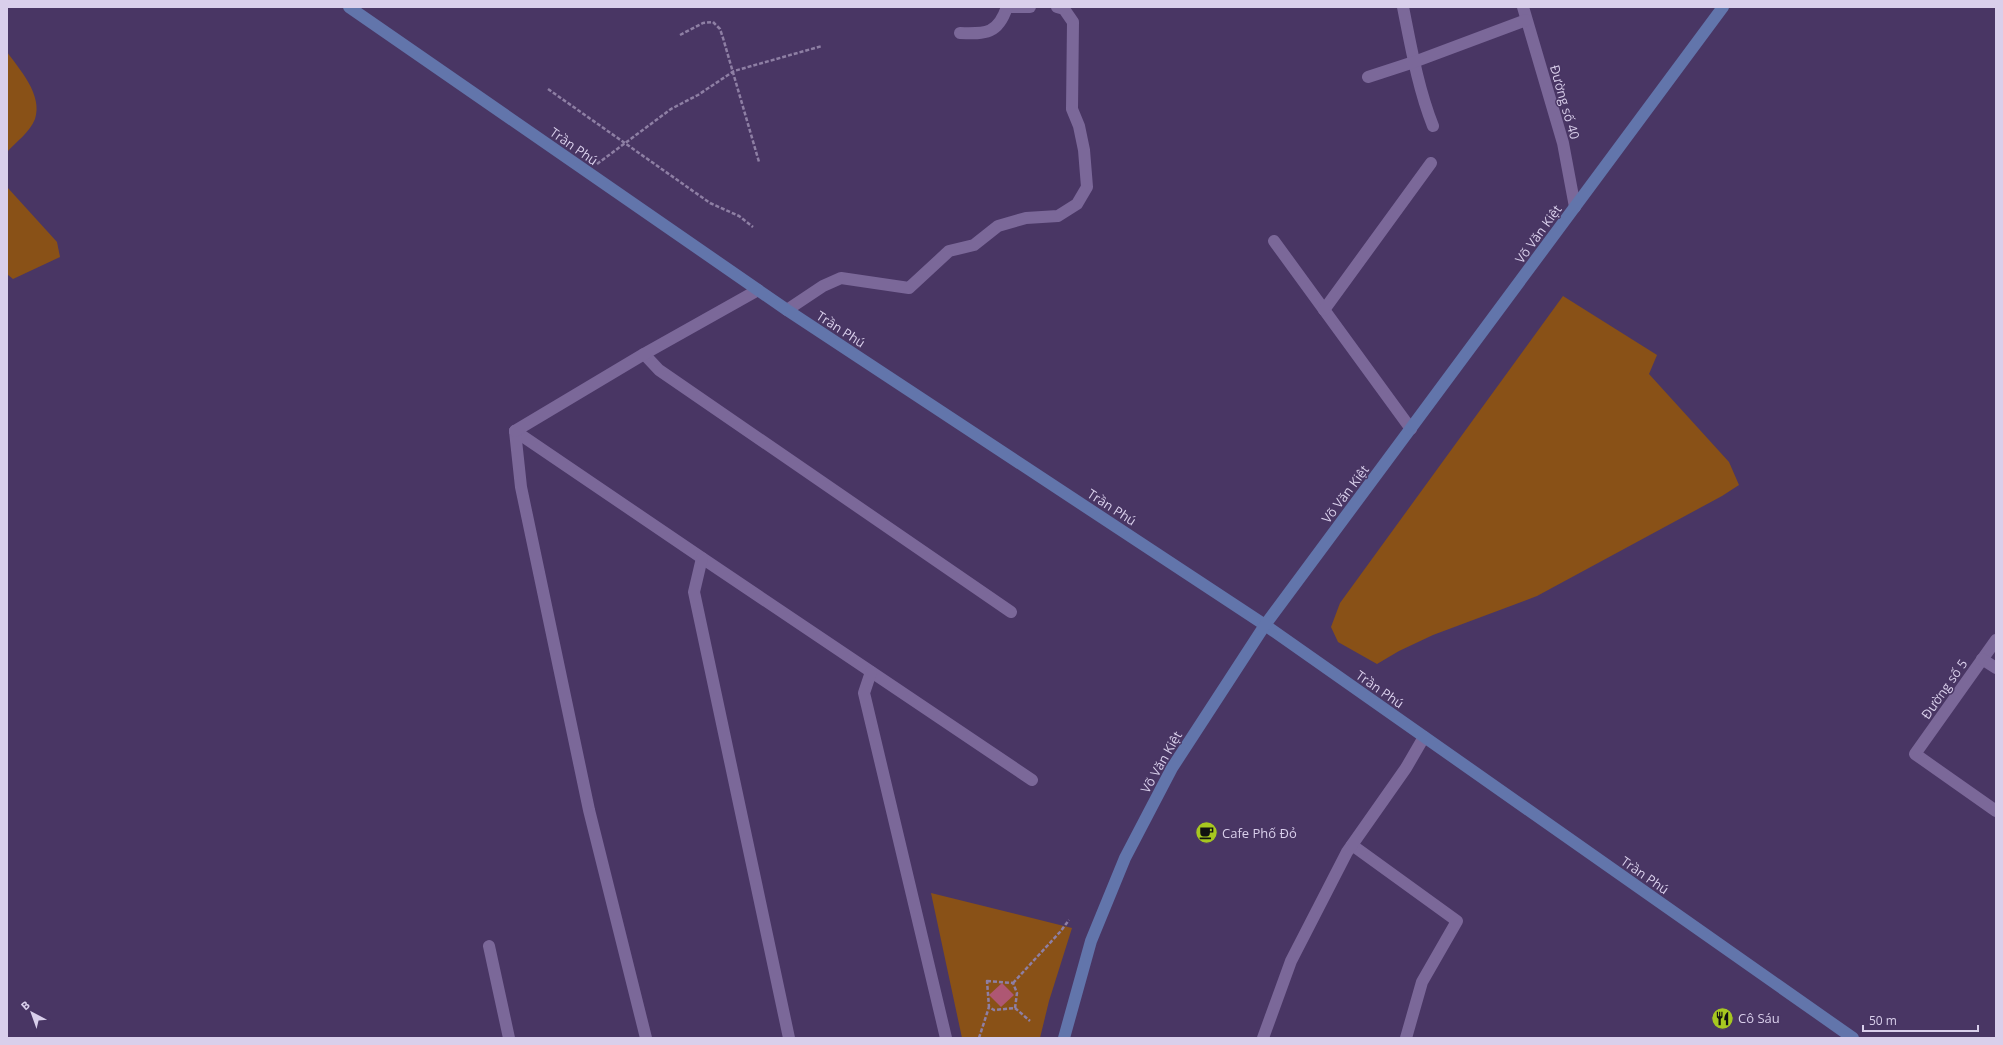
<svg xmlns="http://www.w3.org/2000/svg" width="2003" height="1045" font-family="'Open Sans',sans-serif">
<rect width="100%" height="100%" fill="#493664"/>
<g fill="#895117">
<path d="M7 52C20 70 43 95 35 119 30 132 16 142 7 152Z"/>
<path d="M7 187 57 242 60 257 13 279 7 274Z"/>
<path d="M1563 296 1657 355 1649 374 1729 462 1739 485 1722 496 1537 596 1433 635 1399 651 1377 664 1338 642 1331 627 1340 603Z"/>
<path d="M931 893 1072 928 1049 1001 1040 1038H962Z"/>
</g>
<path fill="#ae5773" d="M1002 983 1014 995 1001 1007 989 995Z"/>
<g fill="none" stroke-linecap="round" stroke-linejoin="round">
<g stroke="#8e7fa4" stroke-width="2.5" stroke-dasharray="4 2" stroke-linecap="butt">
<path d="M680 35 703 23 713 22 720 29 723 38 759 162"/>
<path d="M548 89 710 203 739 216 753 227"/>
<path d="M597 164 671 109 698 95 734 71 822 46"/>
<path d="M987 981 1013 983 1017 993 1015 1008 994 1010 989 1007Z"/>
<path d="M1013 983 1060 932 1069 920"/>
<path d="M1015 1008 1030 1021"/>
<path d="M979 1038 989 1007"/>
</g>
<g stroke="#7b6899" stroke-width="12">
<path d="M1007 7H1030"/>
<path d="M1403 7C1411 47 1418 88 1433 126"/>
<path d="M1523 7 1563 143 1575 207"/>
<path d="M960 33C986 34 998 34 1007 7"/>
<path d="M1368 77 1414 62 1526 20"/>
<path d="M1274 241 1411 429"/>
<path d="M787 310 823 286 841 278 909 288 949 251 974 245 998 226 1026 218 1058 216 1077 204 1087 187 1084 150 1079 126 1072 109 1073 22 1064 9 1057 7"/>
<path d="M1324 310 1431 163"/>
<path d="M644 354 659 370 1011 612"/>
<path d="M515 431 702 558 1032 780"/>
<path d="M515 431 521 487 589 810 646 1038"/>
<path d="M515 431 644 354 758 290"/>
<path d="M702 558 694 592 789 1038"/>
<path d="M1996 640 1915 754 1996 811"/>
<path d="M1982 659 1996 668"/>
<path d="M871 672 864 693 946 1038"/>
<path d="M1352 845 1457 921 1422 982 1406 1038"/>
<path d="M489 946 509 1038"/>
<path d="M1263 1038 1291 961 1347 852 1406 768 1424 737"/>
</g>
<g stroke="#6275ab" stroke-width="12">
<path d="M349 7 787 310 1265 625 1853 1038"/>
<path d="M1064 1038 1091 941 1125 858 1172 768 1265 625 1723 7"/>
</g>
</g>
<defs>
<symbol id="cafe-disc" viewBox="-11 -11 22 22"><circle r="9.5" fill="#a7c820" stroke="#493664"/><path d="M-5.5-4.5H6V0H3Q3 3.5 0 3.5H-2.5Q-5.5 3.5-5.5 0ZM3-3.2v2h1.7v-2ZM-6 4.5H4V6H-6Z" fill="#111"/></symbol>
<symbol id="restaurant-disc" viewBox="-11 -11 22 22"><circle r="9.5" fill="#a7c820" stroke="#493664"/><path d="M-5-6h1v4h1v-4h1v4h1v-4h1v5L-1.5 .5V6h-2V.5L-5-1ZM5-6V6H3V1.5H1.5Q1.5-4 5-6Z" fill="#111"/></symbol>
</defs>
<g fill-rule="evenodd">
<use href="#cafe-disc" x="1194" y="820" width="25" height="25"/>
<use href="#restaurant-disc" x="1710" y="1006" width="25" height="25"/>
</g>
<g text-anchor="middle" stroke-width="3" stroke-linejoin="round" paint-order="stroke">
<g font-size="13" fill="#d9cfeb" stroke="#493664">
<text transform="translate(1565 102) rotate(74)" y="5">Đường số 40</text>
<text transform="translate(574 146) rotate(35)" y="5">Trần Phú</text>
<text transform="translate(1538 234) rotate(-54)" y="5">Võ Văn Kiệt</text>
<text transform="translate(841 329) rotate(33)" y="5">Trần Phú</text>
<text transform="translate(1345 494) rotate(-53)" y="5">Võ Văn Kiệt</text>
<text transform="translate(1112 507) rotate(33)" y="5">Trần Phú</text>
<text transform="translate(1380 689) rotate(35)" y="5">Trần Phú</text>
<text transform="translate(1944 689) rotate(-55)" y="5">Đường số 5</text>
<text transform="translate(1161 762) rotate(-60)" y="5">Võ Văn Kiệt</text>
<text transform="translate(1645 875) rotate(35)" y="5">Trần Phú</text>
</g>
<g font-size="13" fill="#d9cfeb" stroke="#493664" text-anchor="start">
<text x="1222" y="838">Cafe Phố Đỏ</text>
<text x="1738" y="1023">Cô Sáu</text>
</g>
</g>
<rect width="2003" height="1045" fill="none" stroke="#d9cfeb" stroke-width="16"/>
<g transform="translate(32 1013) rotate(319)" stroke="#493664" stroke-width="3" paint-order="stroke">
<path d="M0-3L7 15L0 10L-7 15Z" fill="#d9cfeb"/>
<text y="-6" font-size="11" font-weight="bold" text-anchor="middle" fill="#d9cfeb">B</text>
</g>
<path d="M1863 1025v6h115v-6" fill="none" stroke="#d9cfeb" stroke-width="2"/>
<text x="1869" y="1025" font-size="12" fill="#d9cfeb" stroke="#493664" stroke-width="3" paint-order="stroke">50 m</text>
</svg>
